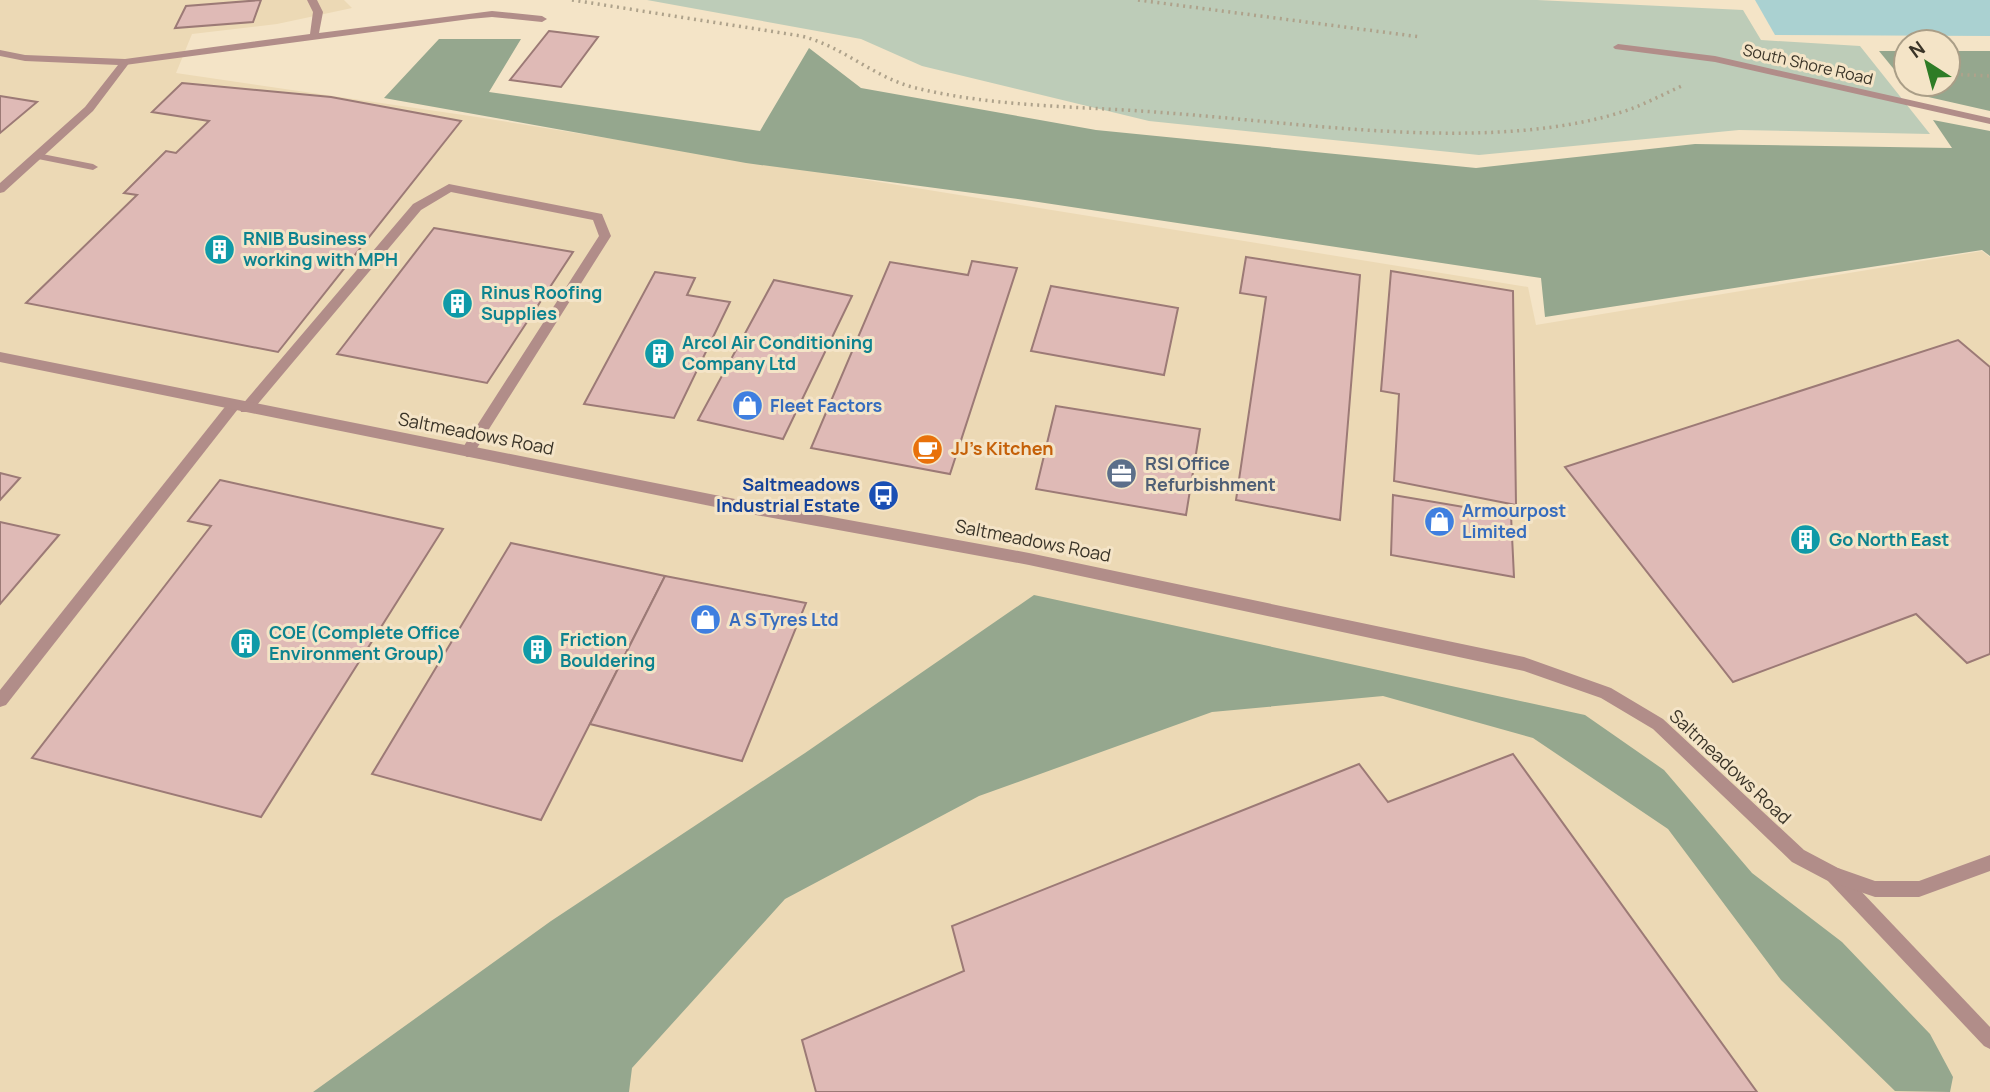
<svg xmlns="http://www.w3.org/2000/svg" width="1990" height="1092" font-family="Manrope,sans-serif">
<rect width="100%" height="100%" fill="#f4e4c7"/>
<path fill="#ecd9b5" d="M0 0H344L352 8 277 24 192 34 176 73 477 117 1528 287 1536 325 1982 251 1990 257V1092H0Z"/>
<path fill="#bdccb8" d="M647 0H1537L1743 10 1761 40 1860 46 1930 134 1739 130 1479 155 1149 121 922 66 861 39Z"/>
<g fill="#95a78e">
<path d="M439 39H521L489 92 760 131 809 48 861 88 1096 130 1476 168 1695 144 1952 148 1933 120 1990 131V256L1982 250 1545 317 1541 278 1025 200 746 163 384 98Z"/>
<path d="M1879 51H1906V84Z"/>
<path d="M1948 51H1990V111L1915 94 1906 84H1948Z"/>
<path d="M1034 595 1585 715 1664 770 1752 873 1842 942 1930 1034 1953 1077 1950 1092 1895 1091 1781 980 1668 829 1533 738 1383 696 1212 712 979 796 785 899 632 1068 629 1092H313L551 921 805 753Z"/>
</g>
<path fill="#aad1d1" d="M1755 0H1990V36L1775 35Z"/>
<g fill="#dfbab6" stroke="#9c7a76" stroke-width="2">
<path d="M261 0 253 22 175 28 186 6Z"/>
<path d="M549 31 598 37 561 87 510 80Z"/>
<path d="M182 83 331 97 461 121 278 352 26 303 137 195 124 193 166 151 176 153 209 121 152 112Z"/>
<path d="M0 96 37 102 0 133Z"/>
<path d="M434 228 573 252 487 383 337 354Z"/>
<path d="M1246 257 1360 275 1340 520 1236 500 1266 297 1240 293Z"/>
<path d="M972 261 1017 268 950 474 811 448 890 262 968 275Z"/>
<path d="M1391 271 1513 291 1516 505 1394 481 1399 394 1381 391Z"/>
<path d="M655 272 695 278 687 295 730 302 674 418 584 404Z"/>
<path d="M774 280 852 296 783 439 698 420Z"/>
<path d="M1051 286 1178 308 1164 375 1031 351Z"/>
<path d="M1958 340 1990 367V654L1967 663 1916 614 1733 682 1565 467Z"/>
<path d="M1056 406 1200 429 1186 515 1036 489Z"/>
<path d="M0 473 20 478 0 500Z"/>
<path d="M220 480 443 529 261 817 32 758 211 526 188 521Z"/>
<path d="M1393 495 1511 515 1514 577 1391 555Z"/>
<path d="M0 522 59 535 0 604Z"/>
<path d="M511 543 665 576 541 820 372 774Z"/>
<path d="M665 576 806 603 742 761 590 724Z"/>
<path d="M1513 754 1757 1092H816L802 1040 964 971 952 926 1359 764 1388 802Z"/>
</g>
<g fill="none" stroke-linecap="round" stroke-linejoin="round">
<g stroke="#aea28b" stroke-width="3.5" stroke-dasharray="2 4.5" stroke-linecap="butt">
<path d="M572 0 801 36C843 46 874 78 916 88 998 108 1085 106 1168 113 1308 123 1498 155 1631 109 1649 102 1666 93 1684 85"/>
<path d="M1138 0 1421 37"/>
<path d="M1948 74 1990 76"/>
</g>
<g fill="#b18d89" fill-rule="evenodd">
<path d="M307 0H317L323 12 319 33 492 11 542 16 547 19 542 22 492 17 470 19 125 65 120 62 125 59 310 34 313 12Z"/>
<path d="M37 153 93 164 98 167 93 170 33 158V154Z"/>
<path d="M449 184 602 214 611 236 472 456 467 457 460 452 599 236 593 220 451 192 421 210 251 412H241L240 409 241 406 413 204Z"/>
<path d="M233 401 238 403 239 406 238 409 6 705 0 707V690L228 403Z"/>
<path d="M1834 867 1840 869 1990 1027V1049L1984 1046 1828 881 1826 875 1828 869Z"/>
</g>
<g fill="#b18d89" fill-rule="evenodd">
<path d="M1618 44 1715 56 1990 118V124L1715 62 1615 49 1613 47Z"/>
<path d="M0 50 25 55 125 59 130 62 93 111 4 192 0 193V183L85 107 118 65 25 61 0 56Z"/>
</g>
<path fill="#b18d89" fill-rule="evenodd" d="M0 352 745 501 1029 553 1524 657 1611 688 1663 719 1804 850 1838 868 1875 881H1919L1990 855V871L1919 897H1875L1828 881 1792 862 1653 729 1601 698 1524 671 1029 565 745 513 0 362Z"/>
</g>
<defs>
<symbol id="building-disc" viewBox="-11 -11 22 22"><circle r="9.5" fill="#0f9aa8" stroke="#f4e4c7"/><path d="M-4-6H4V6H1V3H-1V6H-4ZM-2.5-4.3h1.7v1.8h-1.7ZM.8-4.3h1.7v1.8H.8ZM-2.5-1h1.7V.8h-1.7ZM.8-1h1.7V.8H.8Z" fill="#fff"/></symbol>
<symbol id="shop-disc" viewBox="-11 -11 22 22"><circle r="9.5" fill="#3f7fe0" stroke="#f4e4c7"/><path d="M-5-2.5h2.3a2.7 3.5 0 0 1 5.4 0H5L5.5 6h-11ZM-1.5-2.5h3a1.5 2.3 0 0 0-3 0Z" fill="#fff"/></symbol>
<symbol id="cafe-disc" viewBox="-11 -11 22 22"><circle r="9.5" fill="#e8710a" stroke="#f4e4c7"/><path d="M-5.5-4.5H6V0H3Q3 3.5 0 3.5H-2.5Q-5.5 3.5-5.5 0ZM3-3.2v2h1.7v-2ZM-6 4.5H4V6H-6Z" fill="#fff"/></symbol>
<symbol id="office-disc" viewBox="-11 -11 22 22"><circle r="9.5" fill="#5c6f8a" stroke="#f4e4c7"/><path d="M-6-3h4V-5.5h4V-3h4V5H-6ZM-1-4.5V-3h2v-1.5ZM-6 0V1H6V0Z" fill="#fff"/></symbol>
<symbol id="bus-disc" viewBox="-11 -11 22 22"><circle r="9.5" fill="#1a4fb4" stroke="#f4e4c7"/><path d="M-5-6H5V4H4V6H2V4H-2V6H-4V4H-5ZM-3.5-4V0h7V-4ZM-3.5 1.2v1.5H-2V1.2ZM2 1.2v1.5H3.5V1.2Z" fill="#fff"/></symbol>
</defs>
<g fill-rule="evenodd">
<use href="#building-disc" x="202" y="232" width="35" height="35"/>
<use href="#building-disc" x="440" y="286" width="35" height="35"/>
<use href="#building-disc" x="642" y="336" width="35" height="35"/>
<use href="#shop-disc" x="730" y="388" width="35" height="35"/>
<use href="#cafe-disc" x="910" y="432" width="35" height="35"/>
<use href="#office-disc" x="1104" y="456" width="35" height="35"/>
<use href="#bus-disc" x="866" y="478" width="35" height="35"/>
<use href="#shop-disc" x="1422" y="504" width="35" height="35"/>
<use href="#building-disc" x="1788" y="522" width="35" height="35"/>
<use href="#shop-disc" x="688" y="602" width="35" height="35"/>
<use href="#building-disc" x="228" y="626" width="35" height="35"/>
<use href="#building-disc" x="520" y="632" width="35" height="35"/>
</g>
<g text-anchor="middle" stroke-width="6" stroke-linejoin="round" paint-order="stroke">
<g font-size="16" fill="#3a3428" stroke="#f4e4c7">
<text transform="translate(1808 64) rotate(13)" y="6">South Shore Road</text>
</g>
<g font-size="18" font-weight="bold" fill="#0d838f" stroke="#f4e4c7" text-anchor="start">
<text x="243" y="245">RNIB Business<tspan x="243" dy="21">working with MPH</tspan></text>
<text x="481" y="299">Rinus Roofing<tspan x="481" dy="21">Supplies</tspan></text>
<text x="682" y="349">Arcol Air Conditioning<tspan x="682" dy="21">Company Ltd</tspan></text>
<text x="1829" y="546">Go North East</text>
<text x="269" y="639">COE (Complete Office<tspan x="269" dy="21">Environment Group)</tspan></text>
<text x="560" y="646">Friction<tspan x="560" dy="21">Bouldering</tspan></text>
</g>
<g font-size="18" font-weight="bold" fill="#366cbe" stroke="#f4e4c7" text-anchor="start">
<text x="770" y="412">Fleet Factors</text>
<text x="1462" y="517">Armourpost<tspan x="1462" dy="21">Limited</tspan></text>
<text x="729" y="626">A S Tyres Ltd</text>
</g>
<g font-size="18" fill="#3a3428" stroke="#f4e4c7">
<text transform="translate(476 434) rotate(11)" y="6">Saltmeadows Road</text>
<text transform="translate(1033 541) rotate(11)" y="6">Saltmeadows Road</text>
<text transform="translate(1730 767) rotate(43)" y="6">Saltmeadows Road</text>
</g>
<g font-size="18" font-weight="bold" fill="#c56008" stroke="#f4e4c7" text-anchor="start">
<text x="951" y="455">JJ's Kitchen</text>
</g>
<g font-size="18" font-weight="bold" fill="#4e5e75" stroke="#f4e4c7" text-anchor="start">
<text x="1145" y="470">RSI Office<tspan x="1145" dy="21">Refurbishment</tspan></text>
</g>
<g font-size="18" font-weight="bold" fill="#164399" stroke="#f4e4c7" text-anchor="end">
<text x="860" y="491">Saltmeadows<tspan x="860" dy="21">Industrial Estate</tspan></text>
</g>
</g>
<g transform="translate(1927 63) rotate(324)"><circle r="33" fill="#f4e4c7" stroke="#aa9e87" stroke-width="2"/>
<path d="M0-5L12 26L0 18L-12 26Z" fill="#2e7c26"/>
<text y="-10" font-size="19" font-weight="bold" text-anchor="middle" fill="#3a3428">N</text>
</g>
</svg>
